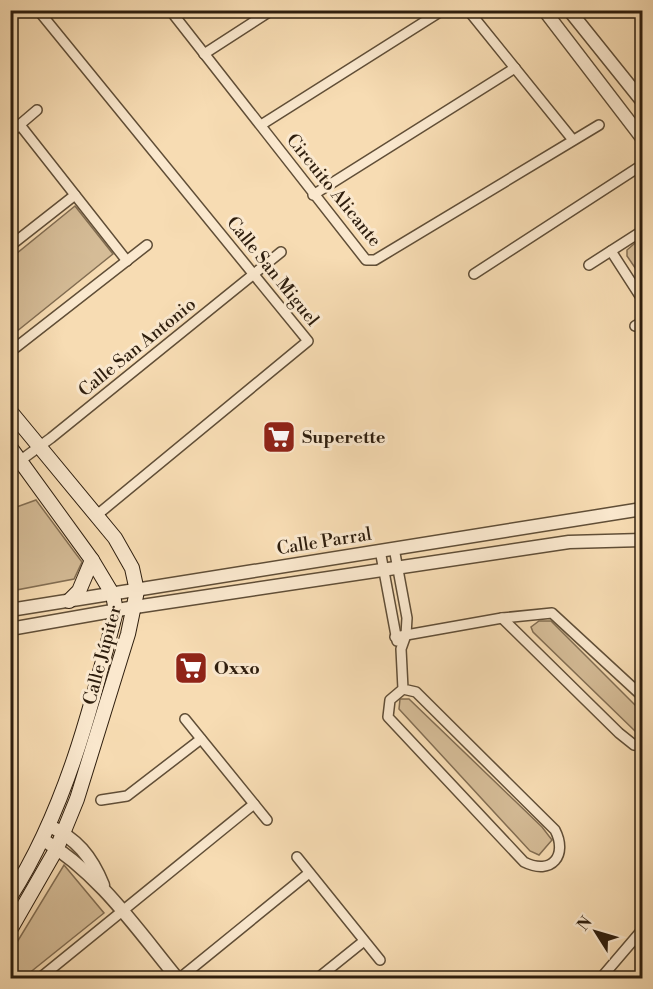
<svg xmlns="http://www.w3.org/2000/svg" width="653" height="989" font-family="'Libre Bodoni',serif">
<rect width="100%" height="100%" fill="#f7dcb3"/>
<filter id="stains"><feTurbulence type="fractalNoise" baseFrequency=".00333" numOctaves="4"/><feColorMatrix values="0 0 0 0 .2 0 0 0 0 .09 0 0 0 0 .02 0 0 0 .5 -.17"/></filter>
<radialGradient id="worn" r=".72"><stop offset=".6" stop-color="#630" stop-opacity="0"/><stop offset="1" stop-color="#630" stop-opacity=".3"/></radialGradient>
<g fill="#d5bc97" stroke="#826d52" stroke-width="1.5">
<path d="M75 206 113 254 11 336V258Z"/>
<path d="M642 237V278L627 256V250Z"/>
<path d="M36 500 82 562 74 579 11 591V509Z"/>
<path d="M539 621H551L642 712V732L637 733 533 632 531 627Z"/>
<path d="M400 699H409L542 827 552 840 539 855 530 851 399 709Z"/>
<path d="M64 865 104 913 23 978H11V952Z"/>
</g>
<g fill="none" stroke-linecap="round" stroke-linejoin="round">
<defs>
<g id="minor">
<path d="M38 10 308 341 97 515"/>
<path d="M170 10 366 260H375L599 125"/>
<path d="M468 10 573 140"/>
<path d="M637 10 642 18"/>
<path d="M550 19 560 10"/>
<path d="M204 54 272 10"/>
<path d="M20 125 127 261"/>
<path d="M261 125 443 10"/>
<path d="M10 133 37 110"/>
<path d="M313 195 515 68"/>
<path d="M10 246 75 195"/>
<path d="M611 251 642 299"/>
<path d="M589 265 642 231"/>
<path d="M474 274 642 165"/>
<path d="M635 326 642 322"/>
<path d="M10 352 147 245"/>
<path d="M10 463 21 460 51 438 281 252"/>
<path d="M394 548 407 618 406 635 401 649 403 689 390 700 388 717 524 862C552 876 568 855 555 830L416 692 403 689"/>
<path d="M380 550 397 641"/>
<path d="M502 618 619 733 634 745 642 746"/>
<path d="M395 637 502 618 552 613 642 696"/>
<path d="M185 719 267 820"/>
<path d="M101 800 127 796 201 739"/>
<path d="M297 857 380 960"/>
<path d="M40 978 254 804"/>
<path d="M180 978 309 873"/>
<path d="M318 978 364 941"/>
<path d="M601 978 642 930"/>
</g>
<g id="tertiary">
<path d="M544 10 642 138"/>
<path d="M569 10 642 101"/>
<path d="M10 610 642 509"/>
<path d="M10 629 135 607 569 542 642 540"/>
<path d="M48 825C77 839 91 856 103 885"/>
<path d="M42 839C99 873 136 928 177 978"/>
</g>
<g id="secondary">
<path d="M10 411 115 538 132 568 137 591 128 634 77 799 57 848 10 930"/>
<path d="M10 447 92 560 113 595 116 611C91 709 65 811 10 897"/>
<path d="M69 601 79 591 92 560"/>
</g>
</defs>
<use href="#minor" stroke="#604e37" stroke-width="12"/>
<use href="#tertiary" stroke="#604e37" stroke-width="15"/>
<use href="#secondary" stroke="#2e1e0e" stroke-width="16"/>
<use href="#minor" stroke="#fae8ce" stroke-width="9"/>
<use href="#tertiary" stroke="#fae8ce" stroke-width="12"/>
<use href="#secondary" stroke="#fae8ce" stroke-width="14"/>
</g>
<defs>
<symbol id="supermarket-square" viewBox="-11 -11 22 22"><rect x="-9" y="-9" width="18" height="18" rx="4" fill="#8f2418" stroke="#fae8ce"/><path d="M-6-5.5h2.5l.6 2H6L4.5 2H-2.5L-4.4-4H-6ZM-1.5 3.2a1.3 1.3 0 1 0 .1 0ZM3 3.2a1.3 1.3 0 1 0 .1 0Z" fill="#fff"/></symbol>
</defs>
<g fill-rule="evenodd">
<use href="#supermarket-square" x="260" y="418" width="38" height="38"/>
<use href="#supermarket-square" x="172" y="649" width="38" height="38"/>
</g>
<g text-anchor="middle" stroke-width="6" stroke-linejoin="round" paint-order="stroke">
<g font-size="18" fill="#2e1e0e" stroke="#fae8ce">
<text transform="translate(334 190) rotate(51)" y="6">Circuito Alicante</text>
<text transform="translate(273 271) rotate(51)" y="6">Calle San Miguel</text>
<text transform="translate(137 347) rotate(-39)" y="6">Calle San Antonio</text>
<text transform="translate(324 541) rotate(-9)" y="6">Calle Parral</text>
<text transform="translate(102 655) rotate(-75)" y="6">Calle Júpiter</text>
</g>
<g font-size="18" font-weight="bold" fill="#2e1e0e" stroke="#fae8ce" text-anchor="start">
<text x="302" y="443">Superette</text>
<text x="214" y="674">Oxxo</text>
</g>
</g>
<rect width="653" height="989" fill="none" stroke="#f7dcb3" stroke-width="36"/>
<rect x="12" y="12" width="629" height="965" fill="none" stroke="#2e1e0e" stroke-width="3"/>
<rect x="18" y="18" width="617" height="953" fill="none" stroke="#2e1e0e" stroke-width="1.5"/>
<g transform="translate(596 932) rotate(307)" stroke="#fae8ce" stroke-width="4.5" paint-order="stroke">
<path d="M0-4.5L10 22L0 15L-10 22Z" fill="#2e1e0e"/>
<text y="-9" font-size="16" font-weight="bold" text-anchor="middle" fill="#2e1e0e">N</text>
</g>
<rect width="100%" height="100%" filter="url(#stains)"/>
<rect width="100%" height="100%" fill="url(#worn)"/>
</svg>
